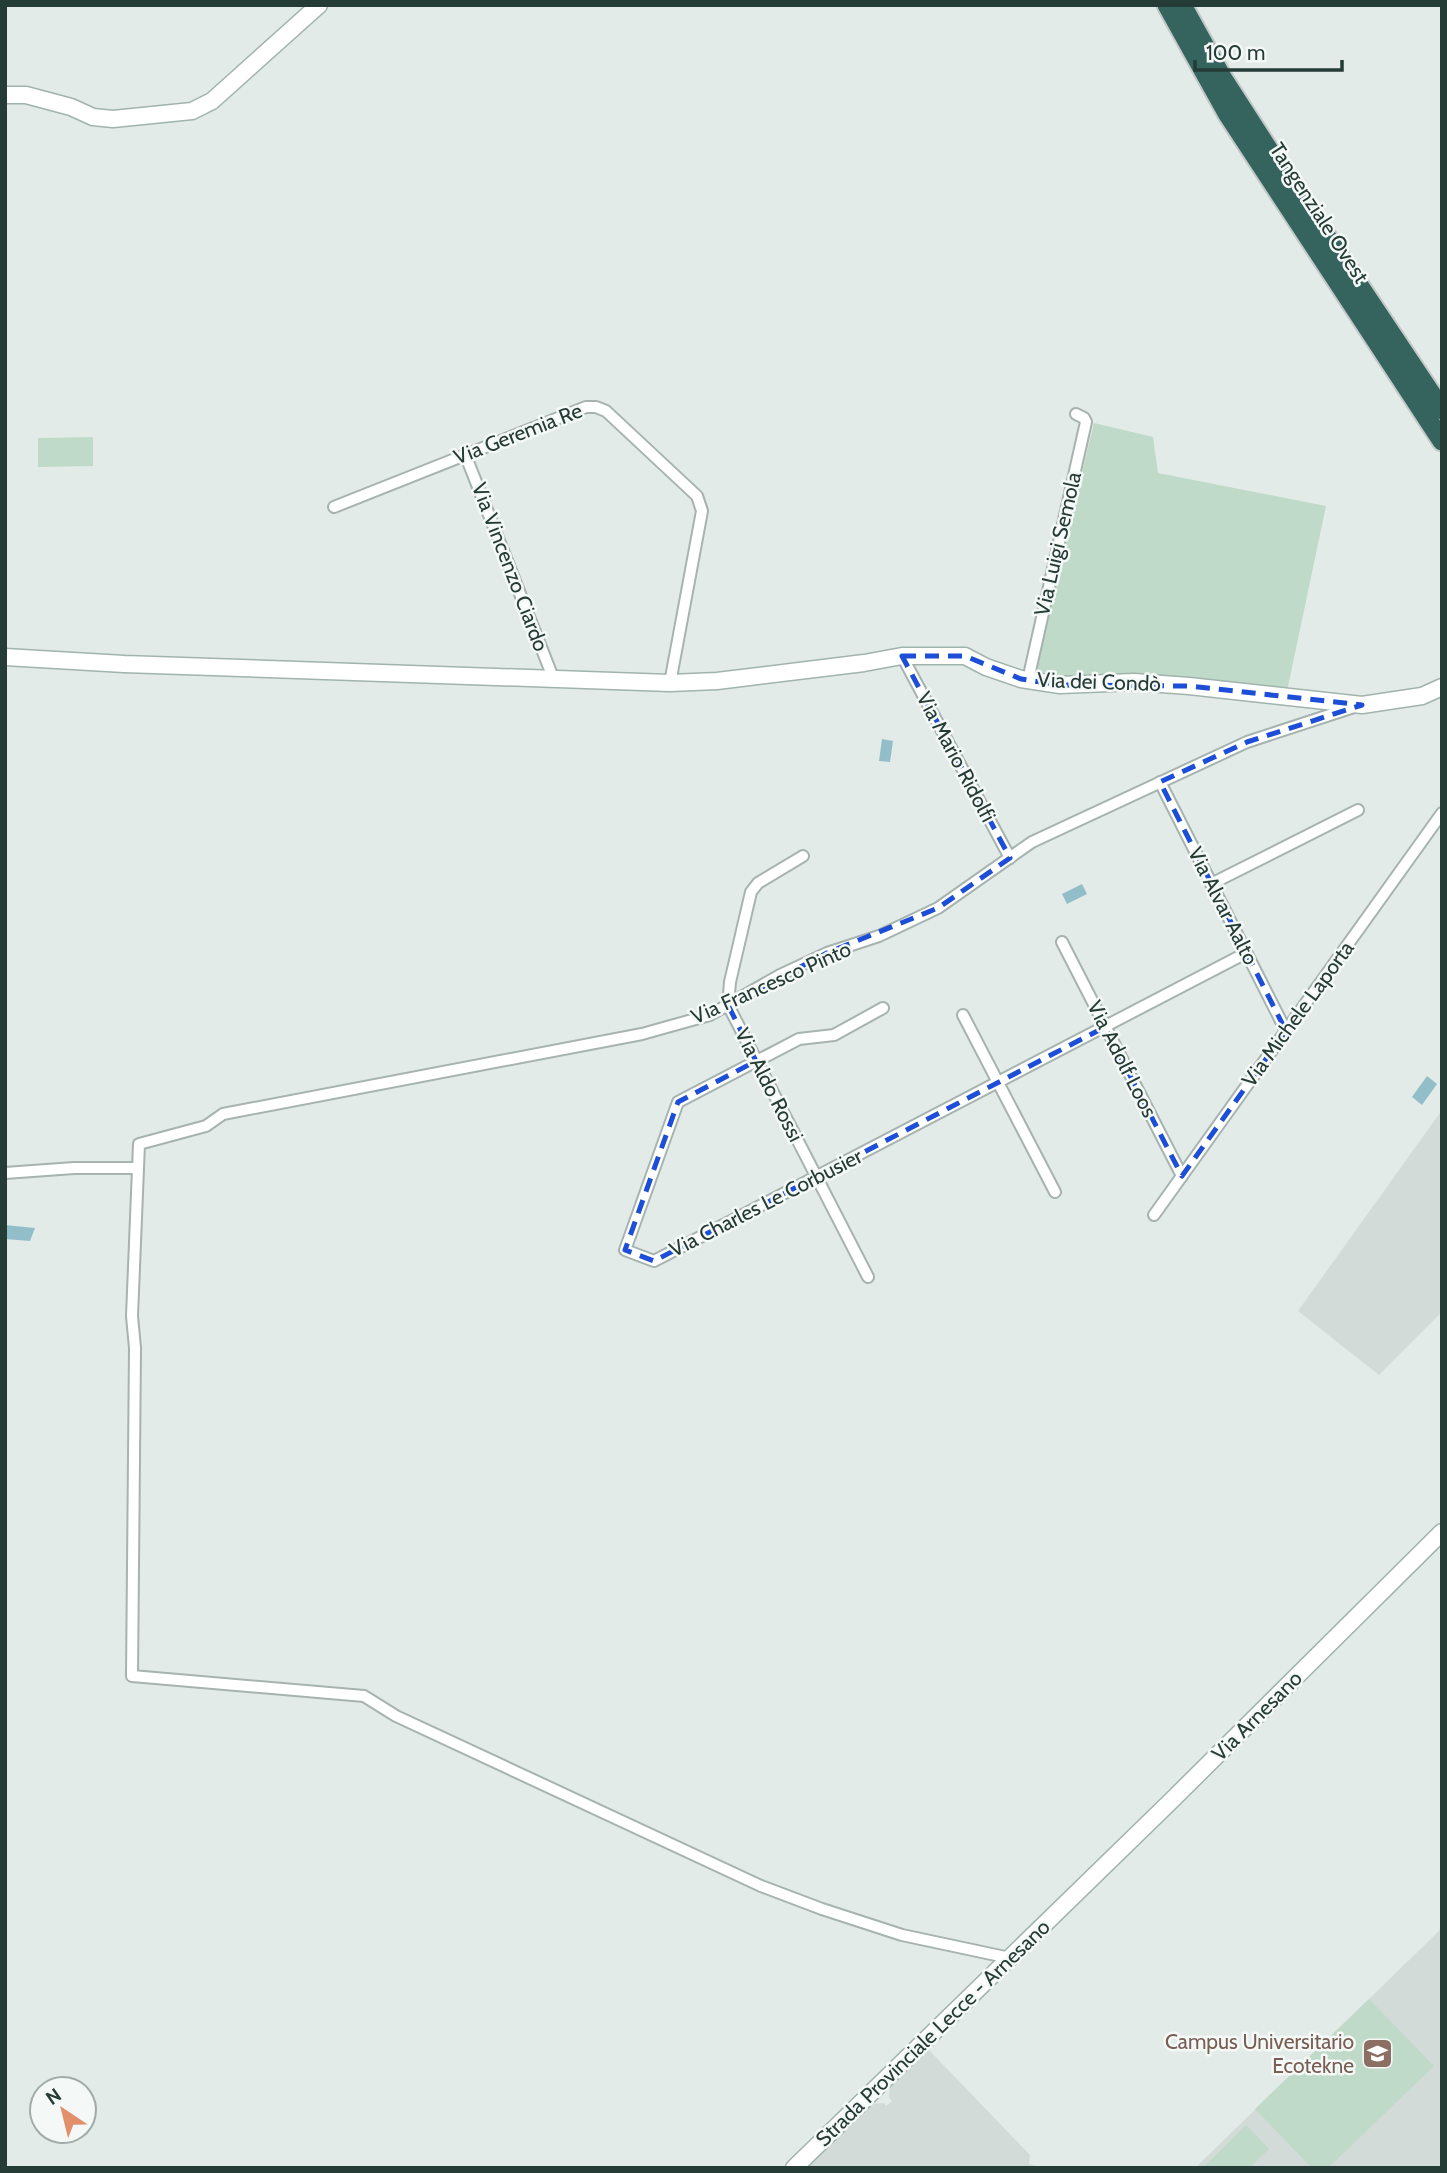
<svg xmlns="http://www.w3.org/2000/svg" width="1447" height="2173" font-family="Cabin,sans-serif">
<rect width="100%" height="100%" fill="#e3ebe8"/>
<g fill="#d2dbd7">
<path d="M1442 1110V1312L1379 1375 1298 1311Z"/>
<path d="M1442 1928V2168H1195L1369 1999Z"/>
<path d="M928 2049 1030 2155 1029 2164 1043 2168H807L871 2104 884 2103 886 2106 892 2101 889 2097 890 2086Z"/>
</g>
<g fill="#bfdac8">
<path d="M1094 423 1153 437 1158 473 1326 506 1287 691 1061 681 1033 675Z"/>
<path d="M93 437V466L38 467V438Z"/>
<path d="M1369 1999 1434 2066 1328 2168H1312L1255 2109Z"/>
<path d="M1246 2125 1269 2149 1249 2168H1203Z"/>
</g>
<g fill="#92beca">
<path d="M882 739 893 741 890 762 879 761Z"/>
<path d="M1082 884 1087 894 1067 904 1062 894Z"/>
<path d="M1427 1076 1437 1084 1422 1105 1412 1097Z"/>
<path d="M5 1225 35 1228 30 1241 5 1239Z"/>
</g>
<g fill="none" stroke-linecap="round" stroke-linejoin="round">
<defs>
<g id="street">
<path d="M465 454 554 680"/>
<path d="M334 507 586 407H596L606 411 697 496 702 511 670 683"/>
<path d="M902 656 1010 858"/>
<path d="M1028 680 1086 422 1084 418 1076 414"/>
<path d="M1160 782 1286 1031"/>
<path d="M803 856 758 883 751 892 730 982 728 1005 868 1277"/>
<path d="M1211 884 1358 810"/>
<path d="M1062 942 1182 1176"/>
<path d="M883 1008 834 1035 799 1039 678 1102 625 1250 654 1261 1246 953"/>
<path d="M963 1015 1055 1192"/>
<path d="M5 1173 74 1168H138"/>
<path d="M1154 1215 1442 813"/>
<path d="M1010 1958 902 1935 822 1909 761 1886 396 1716 364 1696 132 1676 135 1348 132 1316 139 1144 206 1126 223 1114 642 1034 710 1015 780 975 827 953 879 936 938 908 1032 842 1247 742 1354 707"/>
</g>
<g id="secondary">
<path d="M5 95H26L71 107 93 117 113 119 192 111 212 101 319 5"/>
<path d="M5 657 124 664 670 683 717 681 864 663 902 656H965L986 667 1021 679 1060 685 1134 682 1189 686 1362 705 1422 696 1442 687"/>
<path d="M794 2168 1172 1800 1442 1532"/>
</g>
<g id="highway">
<path d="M1167 5 1227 113 1442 441"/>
<path d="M1182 5 1223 79 1270 152 1442 410"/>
</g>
</defs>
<use href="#street" stroke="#a6b3af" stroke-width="14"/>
<use href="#secondary" stroke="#a0b3ad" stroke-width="19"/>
<use href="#highway" stroke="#c2c8c7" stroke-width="23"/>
<use href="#street" stroke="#fff" stroke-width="10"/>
<use href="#secondary" stroke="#fff" stroke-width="16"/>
<use href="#highway" stroke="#34645d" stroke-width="19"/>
</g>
<path fill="none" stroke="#1d4ed8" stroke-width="5" stroke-dasharray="14 9" stroke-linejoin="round" d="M902 656H965L1021 679 1060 685 1189 686 1362 705 1247 742 1160 782 1286 1031 1182 1176 1105 1027 654 1261 625 1250 678 1102 756 1061 728 1005 827 953 938 908 1010 858Z"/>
<defs>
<symbol id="university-square" viewBox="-11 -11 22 22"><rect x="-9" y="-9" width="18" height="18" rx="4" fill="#8d6e63" stroke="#f4f8f6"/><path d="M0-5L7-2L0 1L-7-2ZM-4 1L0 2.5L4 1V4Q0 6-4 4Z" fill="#fff"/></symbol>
</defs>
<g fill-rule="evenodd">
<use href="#university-square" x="1360" y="2036" width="35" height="35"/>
</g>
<g text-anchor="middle" stroke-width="5" stroke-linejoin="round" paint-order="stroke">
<g font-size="21" fill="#253b36" stroke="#f4f8f6">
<text transform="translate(1319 213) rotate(57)" y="7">Tangenziale Ovest</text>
<text transform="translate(518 434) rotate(-21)" y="7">Via Geremia Re</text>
<text transform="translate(1058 544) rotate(-77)" y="7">Via Luigi Semola</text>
<text transform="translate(510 567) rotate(69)" y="7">Via Vincenzo Ciardo</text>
<text transform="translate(1099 682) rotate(2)" y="7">Via dei Condò</text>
<text transform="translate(956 757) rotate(62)" y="7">Via Mario Ridolfi</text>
<text transform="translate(1223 906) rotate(63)" y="7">Via Alvar Aalto</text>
<text transform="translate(771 983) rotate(-24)" y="7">Via Francesco Pinto</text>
<text transform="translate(1298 1014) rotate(-54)" y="7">Via Michele Laporta</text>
<text transform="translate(1122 1059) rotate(63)" y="7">Via Adolf Loos</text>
<text transform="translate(769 1085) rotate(63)" y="7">Via Aldo Rossi</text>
<text transform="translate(766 1203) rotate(-27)" y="7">Via Charles Le Corbusier</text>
<text transform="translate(1257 1716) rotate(-45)" y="7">Via Arnesano</text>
<text transform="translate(933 2033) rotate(-44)" y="7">Strada Provinciale Lecce - Arnesano</text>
</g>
<g font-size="21" fill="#785e54" stroke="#f4f8f6" text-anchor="end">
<text x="1354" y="2049">Campus Universitario<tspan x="1354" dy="24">Ecotekne</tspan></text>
</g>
</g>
<rect width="1447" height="2173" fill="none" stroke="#253b36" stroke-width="14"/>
<g transform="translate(63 2110) rotate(325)"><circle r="33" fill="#f4f8f6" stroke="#a1aca9" stroke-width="2"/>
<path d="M0-5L12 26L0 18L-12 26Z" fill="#e28f6b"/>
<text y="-10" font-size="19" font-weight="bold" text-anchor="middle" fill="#253b36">N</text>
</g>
<path d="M1195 60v10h147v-10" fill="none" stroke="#253b36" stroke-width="3.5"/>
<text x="1206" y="60" font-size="21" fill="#253b36" stroke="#f4f8f6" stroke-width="5" paint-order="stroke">100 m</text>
</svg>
